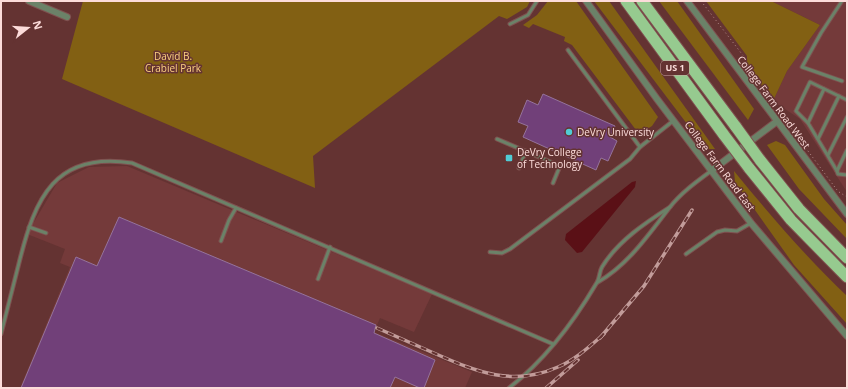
<svg xmlns="http://www.w3.org/2000/svg" width="848" height="389" font-family="'Open Sans',sans-serif">
<rect width="100%" height="100%" fill="#643332"/>
<g fill="#743a3a">
<path d="M771 1H847V192L800 119 773 101 787 71 820 25Z"/>
<path d="M127 166 432 294 414 332 380 318 374 332 472 372 465 388H20L70 267 60 263 65 249 27 234 57 183 89 167Z"/>
</g>
<g fill="#826013">
<path d="M83 1H530L527 7 507 19 499 16 313 156 315 188 62 79Z"/>
<path d="M548 1H576L658 117 652 126 639 134 572 45 564 41 565 37 533 24 529 28 523 25 537 15Z"/>
<path d="M594 1H609L715 149H706Z"/>
<path d="M659 1H677L754 109 748 120Z"/>
<path d="M706 1H771L820 25 787 71 773 101 747 66V56Z"/>
<path d="M776 141 785 145 824 199 847 225V239L799 189 767 145Z"/>
<path d="M734 171C770 215 806 257 847 296V324L794 265 735 182Z"/>
</g>
<path fill="#5a1016" d="M636 181 635 187 582 252 577 253 565 240 566 234 632 182Z"/>
<g fill="#714079" stroke="#95739b">
<path d="M543 94 615 126 610 137 617 141 608 161 601 158 596 170 523 137 528 126 518 122 527 100 538 105Z"/>
<path d="M119 217 376 325 374 333 435 360 424 388H420L395 377 390 388H21L76 257 97 266Z"/>
</g>
<g fill="none" stroke-linecap="round" stroke-linejoin="round">
<defs>
<g id="service">
<path d="M510 24 528 15 537 1"/>
<path d="M568 50 640 147"/>
<path d="M842 81 802 67 821 33 842 1"/>
<path d="M824 89 808 123 837 171"/>
<path d="M808 123 796 111 810 82 847 100"/>
<path d="M497 139 560 166 553 183"/>
<path d="M818 139 839 96"/>
<path d="M847 150 837 171 838 174 847 175"/>
<path d="M828 155 847 117"/>
<path d="M519 168 526 151"/>
<path d="M29 227 46 233"/>
<path d="M221 241 229 220 236 208"/>
<path d="M490 252 502 253 510 249 630 159 640 147 673 121"/>
<path d="M686 254 717 232 725 230 737 231 751 223"/>
<path d="M318 279 330 247"/>
<path d="M598 282C628 265 649 234 670 207 681 193 696 182 711 171"/>
<path d="M1 334C7 310 13 287 19 263 35 198 55 151 132 163L553 344"/>
<path d="M509 388C545 360 573 323 596 284 600 279 599 272 602 267 618 241 645 223 670 207"/>
</g>
<g id="minor">
<path d="M29 1 67 17"/>
<path d="M586 1 657 99 751 223 847 336"/>
<path d="M687 1 847 214"/>
<path d="M711 171 776 122"/>
</g>
<g id="trunk">
<path d="M626 1 724 135"/>
<path d="M642 1 736 127"/>
<path d="M760 160 799 209 847 258"/>
<path d="M749 168 791 220 847 277"/>
</g>
</defs>
<use href="#service" stroke="#7f5150" stroke-width="5"/>
<use href="#minor" stroke="#7f5150" stroke-width="8"/>
<use href="#trunk" stroke="#7f5150" stroke-width="13"/>
<g stroke="#b48c8b" stroke-width="1" stroke-dasharray="1 3" stroke-linecap="butt">
<path d="M701 1 745 58 747 63 744 65 837 190"/>
<path d="M839 192 847 197"/>
</g>
<use href="#service" stroke="#6b8268" stroke-width="3"/>
<use href="#minor" stroke="#6b8268" stroke-width="6"/>
<use href="#trunk" stroke="#96ca8f" stroke-width="11"/>
<defs>
<g id="rail">
<path d="M377 328C397 337 416 345 436 354 477 372 513 387 558 367 575 360 590 346 604 334"/>
<path d="M600 338 644 286 692 210"/>
<path d="M546 388 578 360"/>
</g>
</defs>
<use href="#rail" stroke="#c29c9a" stroke-width="3.5"/>
<use href="#rail" stroke="#643332" stroke-width="2" stroke-dasharray="6" stroke-linecap="butt"/>
<defs>
<g id="trunk-bridge">
<path d="M736 127 760 160"/>
<path d="M724 135 749 168"/>
</g>
</defs>
<use href="#trunk-bridge" stroke="#7f5150" stroke-width="13" stroke-linecap="butt"/>
<use href="#trunk-bridge" stroke="#96ca8f" stroke-width="11"/>
</g>
<g fill="#51ccd5" stroke="#643332" stroke-width="1.5">
<circle cx="569" cy="132" r="4"/>
<rect x="505" y="154" width="8" height="8" rx="2"/>
</g>
<g text-anchor="middle" stroke-width="3" stroke-linejoin="round" paint-order="stroke">
<rect fill="#643332" stroke="#cea9a8" stroke-width="1" x="661" y="61" width="28" height="14" rx="3"/>
<g font-size="9" font-weight="bold" fill="#fcdcda">
<text x="675" y="71">US 1</text>
</g>
<g font-size="10" fill="#fbd081" stroke="#643332">
<text x="173" y="60">David B.<tspan x="173" dy="12">Crabiel Park</tspan></text>
</g>
<g font-size="10" fill="#fcdcda" stroke="#643332">
<text transform="translate(774 102) rotate(53)" y="4">College Farm Road West</text>
<text transform="translate(720 166) rotate(53)" y="4">College Farm Road East</text>
</g>
<g font-size="10" fill="#fcdcda" stroke="#643332" text-anchor="start">
<text x="577" y="136">DeVry University</text>
<text x="517" y="156">DeVry College<tspan x="517" dy="12">of Technology</tspan></text>
</g>
</g>
<rect width="848" height="389" fill="none" stroke="#fcdcda" stroke-width="4"/>
<g transform="translate(28 28) rotate(73)" stroke="#643332" stroke-width="3" paint-order="stroke">
<path d="M0-3L7 15L0 10L-7 15Z" fill="#fcdcda"/>
<text y="-6" font-size="11" font-weight="bold" text-anchor="middle" fill="#fcdcda">N</text>
</g>
</svg>
